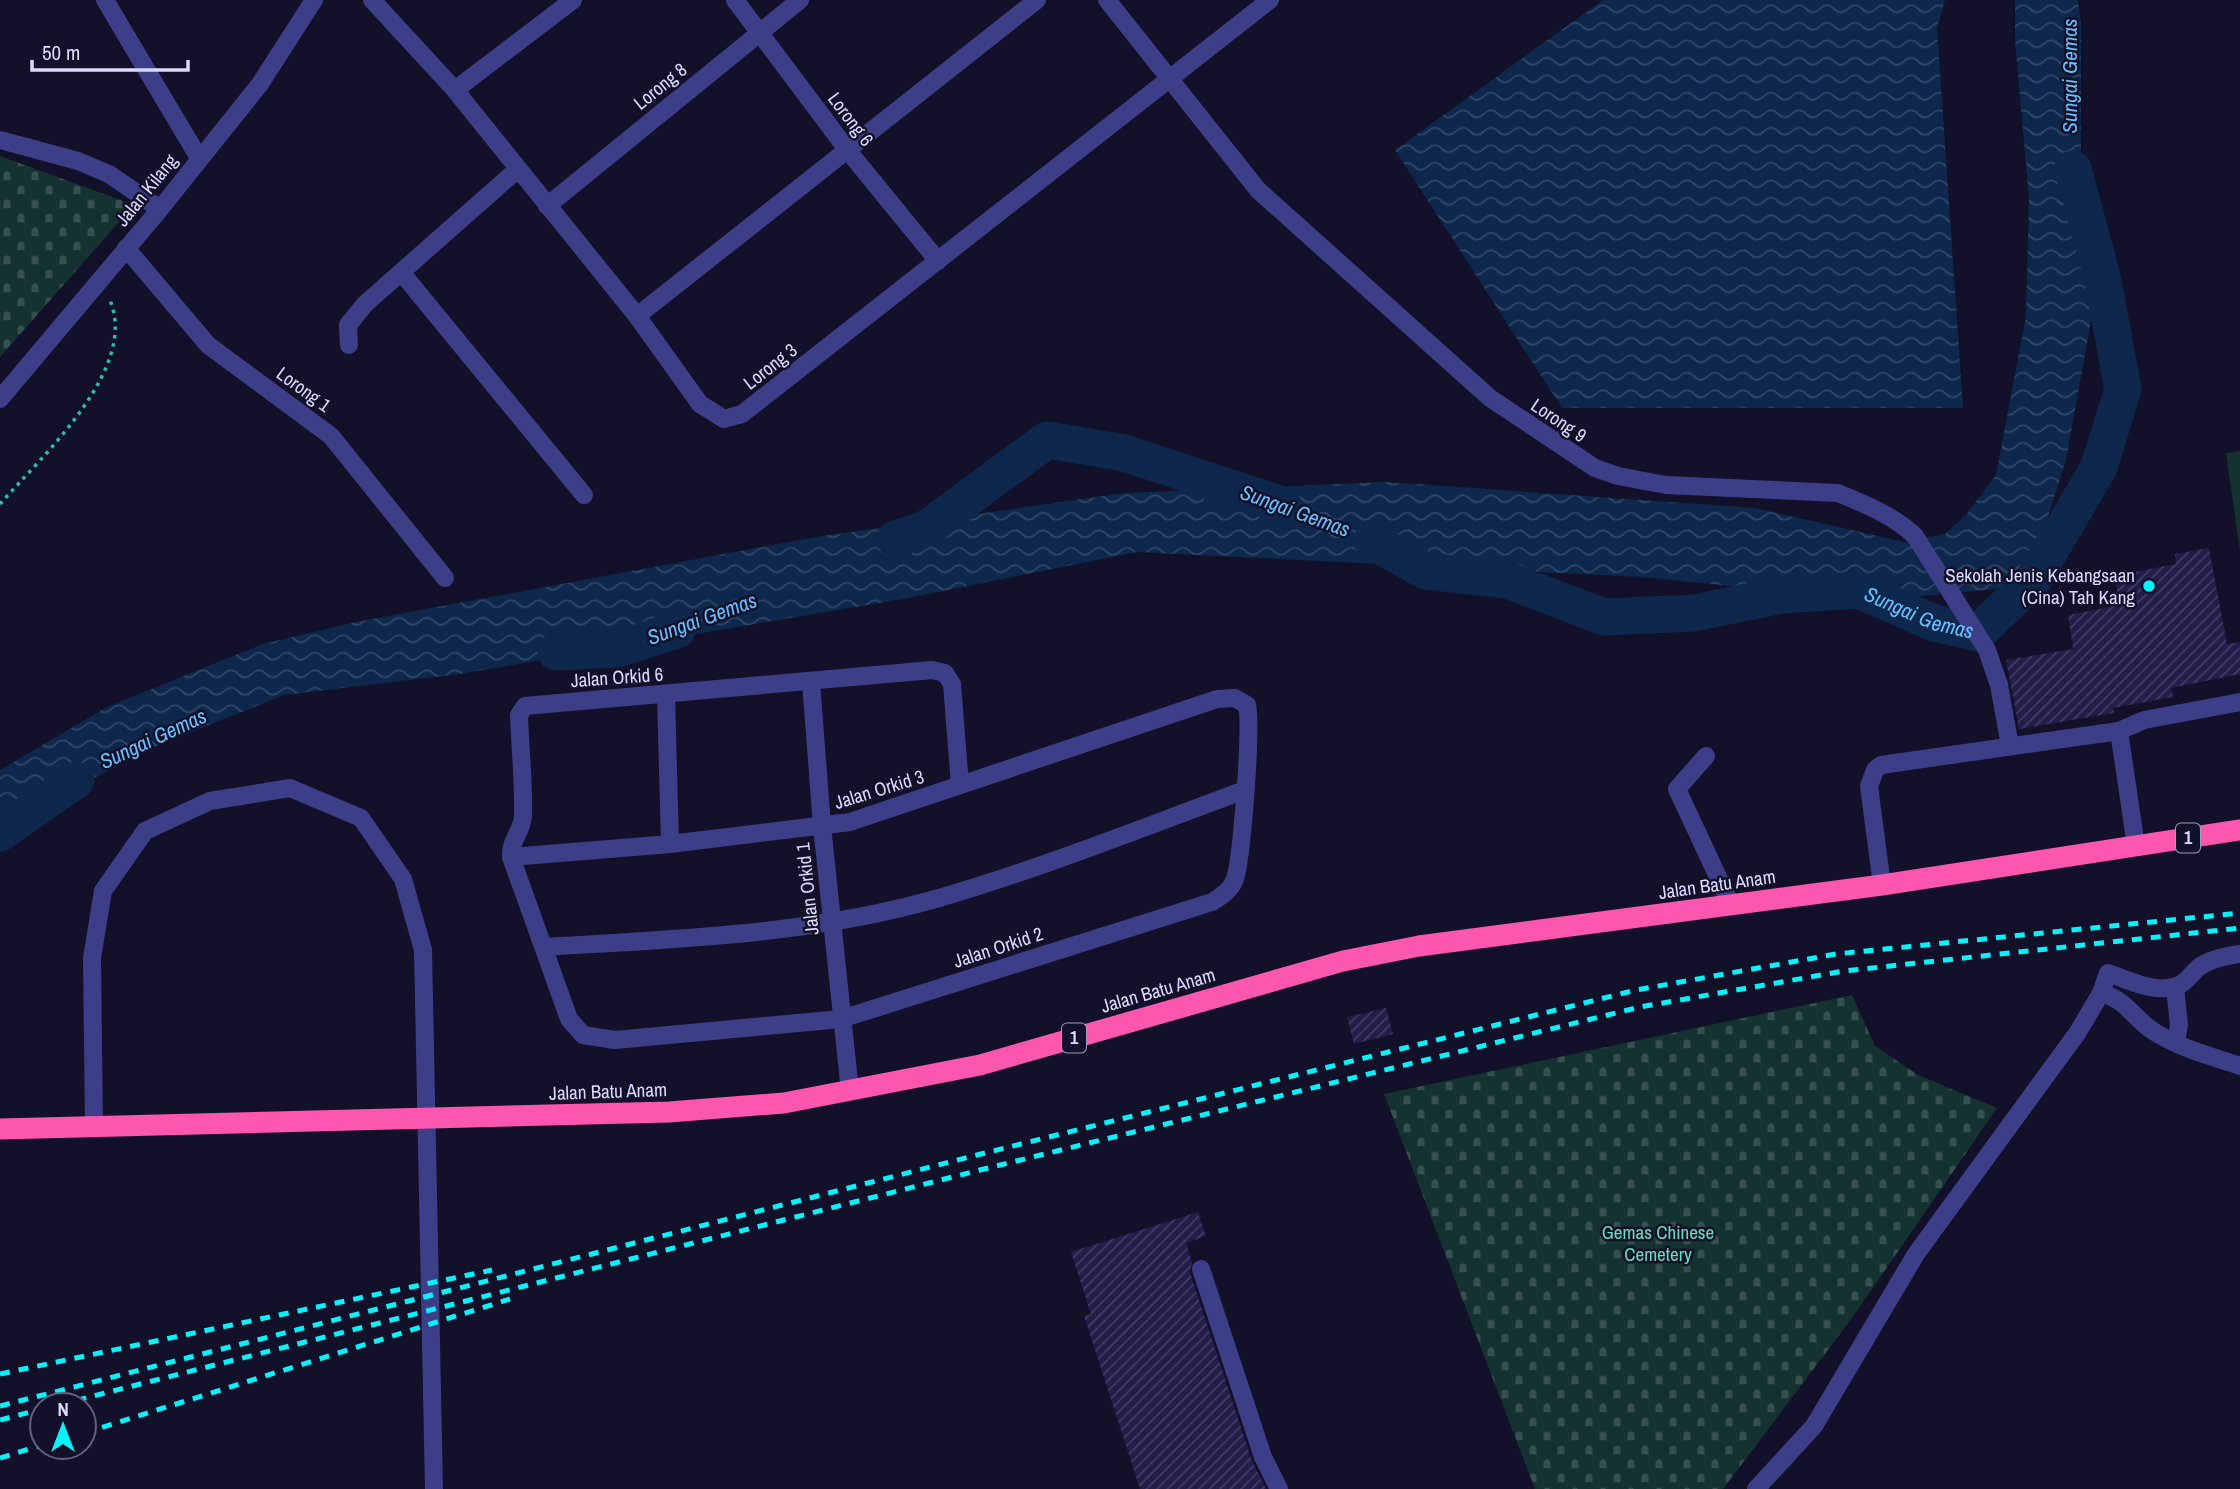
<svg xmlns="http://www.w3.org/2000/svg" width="2240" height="1489" font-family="'Archivo Narrow',sans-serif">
<defs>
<pattern id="cemetery-stones" width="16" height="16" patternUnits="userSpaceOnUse" patternTransform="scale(1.75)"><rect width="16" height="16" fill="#143330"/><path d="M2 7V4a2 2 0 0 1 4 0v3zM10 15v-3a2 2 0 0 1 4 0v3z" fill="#36504f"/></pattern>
<pattern id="water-waves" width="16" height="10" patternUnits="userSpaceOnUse" patternTransform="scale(1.75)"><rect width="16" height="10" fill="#0d284c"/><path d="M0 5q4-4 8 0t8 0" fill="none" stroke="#304767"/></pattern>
<pattern id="building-hatch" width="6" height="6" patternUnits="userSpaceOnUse" patternTransform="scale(1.75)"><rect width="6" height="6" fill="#231d4a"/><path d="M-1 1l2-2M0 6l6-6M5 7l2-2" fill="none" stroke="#423d65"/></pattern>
</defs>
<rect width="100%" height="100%" fill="#131129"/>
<g fill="url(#cemetery-stones)">
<path d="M0 156 134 205 0 357Z"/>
<path d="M1852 995 1875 1046 1918 1075 1997 1108 1852 1318 1723 1489H1535L1384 1094Z"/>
</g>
<path fill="#143330" d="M2240 451V551L2226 453Z"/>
<g fill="url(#water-waves)">
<path d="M1603 0H1945L1937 28 1963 408H1562L1395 150Z"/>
<path d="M2015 0H2078L2081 25V158L2093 309 2066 460 2026 586 1911 597 1790 592 1642 577 1137 552 903 599 460 674 284 695 152 748 0 827V770L107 707 263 644 356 622 816 537 1124 493 1387 482 1755 508 1904 542 1945 534 1966 515 1996 475 2026 316 2029 198 2015 40Z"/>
</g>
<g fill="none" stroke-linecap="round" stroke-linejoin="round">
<g stroke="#0d284c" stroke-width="37">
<path d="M895 539 926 529 1047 440 1124 453 1283 505"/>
<path id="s1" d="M1372 541 1425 571 1507 580 1604 617 1694 613 1782 595 1859 590 1934 623 1978 633 2033 580 2099 467 2123 389 2102 276 2073 169"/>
<path d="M556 652 618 649 677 630"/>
<path d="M0 833 76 780"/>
</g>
</g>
<g fill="url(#building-hatch)">
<path d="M2209 548 2227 644 2240 642V674L2171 688 2173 697 2113 708 2114 713 2019 729 2006 660 2073 649 2068 615 2120 605 2114 576 2176 564 2175 554Z"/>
<path d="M1386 1008 1393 1034 1354 1044 1347 1017Z"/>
<path d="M1198 1212 1206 1236 1186 1243 1192 1262 1190 1273 1252 1461 1266 1489H1140L1084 1316 1091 1314 1071 1252Z"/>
</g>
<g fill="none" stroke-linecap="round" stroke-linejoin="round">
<path stroke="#31baaa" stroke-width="3.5" stroke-dasharray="3.5 5" stroke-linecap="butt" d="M0 504C42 456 141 367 109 298"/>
<g stroke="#3c3e88" stroke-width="18">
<path d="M105 0 199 158"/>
<path d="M372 0 455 90 637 316 700 404 724 419 742 414 1270 0"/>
<path d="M735 0 849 152 938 261"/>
<path d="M1107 0 1258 190 1490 398 1595 468 1618 476 1666 485 1838 493C1865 504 1894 516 1915 536L1987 650 1999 685 2010 746"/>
<path d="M455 90 573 0"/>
<path d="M0 140 78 161 109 174 160 209"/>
<path d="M547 206 800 0"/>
<path d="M126 248 208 345 331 436 445 578"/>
<path d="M401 272 584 495"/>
<path d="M637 316 1037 0"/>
<path d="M349 345 348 325 365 304 518 169"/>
<path d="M0 399 160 209 260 84 314 0"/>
<path d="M811 682 822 826 850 1091"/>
<path d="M666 695 670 844"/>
<path d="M2119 731 2136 846"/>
<path d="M1706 756 1677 789 1731 905"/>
<path d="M511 857 670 844 850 822 1217 699 1235 698 1247 705C1252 727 1242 856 1235 879 1231 890 1222 896 1212 902L841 1019 615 1040 583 1035 569 1019 511 857C510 840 522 832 523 816 524 783 520 748 519 715L525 706 932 670 945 673 952 684 960 785"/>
<path d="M1882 885 1869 786 1875 770 1881 765 2119 731 2144 720 2240 702"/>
<path d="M544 947C675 939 811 935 939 898 1042 868 1144 827 1245 790"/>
<path d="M2175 987 2179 1025 2176 1042"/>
<path d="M2101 993C2127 1000 2132 1017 2153 1031 2179 1048 2211 1056 2240 1066"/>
<path d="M94 1126 92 958 103 891 145 831 210 801 290 788 361 818 403 879 423 950 434 1489"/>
<path d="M1201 1269 1263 1457 1279 1489"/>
<path d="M1756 1489 1814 1426 1916 1254 2078 1032 2101 993 2108 973C2128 980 2156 994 2177 986 2187 982 2191 974 2198 968 2209 959 2226 956 2240 954"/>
</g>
<path stroke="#fd56af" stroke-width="21" d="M0 1129 669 1112 784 1103 980 1065 1343 961 1419 946 1882 885 2240 830"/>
<g stroke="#07f2fd" stroke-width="5" stroke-dasharray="10 9" stroke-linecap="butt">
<path d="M0 1374 492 1270"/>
<path d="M58 1405 980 1170 1640 1007 1844 971 2240 928"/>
<path d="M0 1406 977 1155 1636 990 1836 954 2240 913"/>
<path d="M0 1420 42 1409"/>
<path d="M84 1433 510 1299"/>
<path d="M0 1458 42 1445"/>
</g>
</g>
<circle fill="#07f2fd" stroke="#131129" stroke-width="2.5" cx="2149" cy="586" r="7"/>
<g text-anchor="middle" stroke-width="5" stroke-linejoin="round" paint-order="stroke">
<g fill="#131129" stroke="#9f9dbf" stroke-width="2">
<rect x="2176" y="823.5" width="24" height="29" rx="5"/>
<rect x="1062" y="1023.5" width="24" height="29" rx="5"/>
</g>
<g font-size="18" font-weight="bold" fill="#dbd9ff">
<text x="2188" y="844">1</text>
<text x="1074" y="1044">1</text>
</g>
<g font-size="19" fill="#dbd9ff" stroke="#131129">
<text transform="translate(660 86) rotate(-39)" y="7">Lorong 8</text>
<text transform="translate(851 119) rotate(53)" y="7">Lorong 6</text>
<text transform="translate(146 190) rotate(-51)" y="7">Jalan Kilang</text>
<text transform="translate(770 366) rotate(-38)" y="7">Lorong 3</text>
<text transform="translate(304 389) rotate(36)" y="7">Lorong 1</text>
<text transform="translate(1559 420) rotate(34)" y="7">Lorong 9</text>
<text transform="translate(617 677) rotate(-4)" y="7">Jalan Orkid 6</text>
<text transform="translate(879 789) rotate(-17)" y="7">Jalan Orkid 3</text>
<text transform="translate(1717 884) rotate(-8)" y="7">Jalan Batu Anam</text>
<text transform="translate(807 889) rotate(-96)" y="7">Jalan Orkid 1</text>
<text transform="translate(998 947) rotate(-18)" y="7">Jalan Orkid 2</text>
<text transform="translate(1158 990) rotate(-16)" y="7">Jalan Batu Anam</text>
<text transform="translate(608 1091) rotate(-2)" y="7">Jalan Batu Anam</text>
</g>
<g font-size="19" fill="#dbd9ff" stroke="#131129" text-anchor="end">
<text x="2135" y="582">Sekolah Jenis Kebangsaan<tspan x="2135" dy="22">(Cina) Tah Kang</tspan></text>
</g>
<g font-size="19" fill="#64e0ba" stroke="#131129">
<text x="1658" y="1239">Gemas Chinese<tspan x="1658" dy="22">Cemetery</tspan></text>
</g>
<g font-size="21" font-style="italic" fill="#68c1fe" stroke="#131129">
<text transform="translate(2070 76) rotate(-90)" y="7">Sungai Gemas</text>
<text transform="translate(1295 511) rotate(20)" y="7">Sungai Gemas</text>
<text dy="7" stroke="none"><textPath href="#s1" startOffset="569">Sungai Gemas</textPath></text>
<text transform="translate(702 619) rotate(-20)" y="7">Sungai Gemas</text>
<text transform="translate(153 739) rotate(-25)" y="7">Sungai Gemas</text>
</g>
</g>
<g transform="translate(63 1426)"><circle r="33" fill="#131129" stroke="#63617f" stroke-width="2"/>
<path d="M0-5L12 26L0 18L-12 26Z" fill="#07f2fd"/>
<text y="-10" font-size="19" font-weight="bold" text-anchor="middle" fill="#dbd9ff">N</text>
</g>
<path d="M32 60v10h156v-10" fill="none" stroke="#dbd9ff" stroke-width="3.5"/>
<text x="42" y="60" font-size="21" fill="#dbd9ff" stroke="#131129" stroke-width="5" paint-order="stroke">50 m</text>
</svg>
